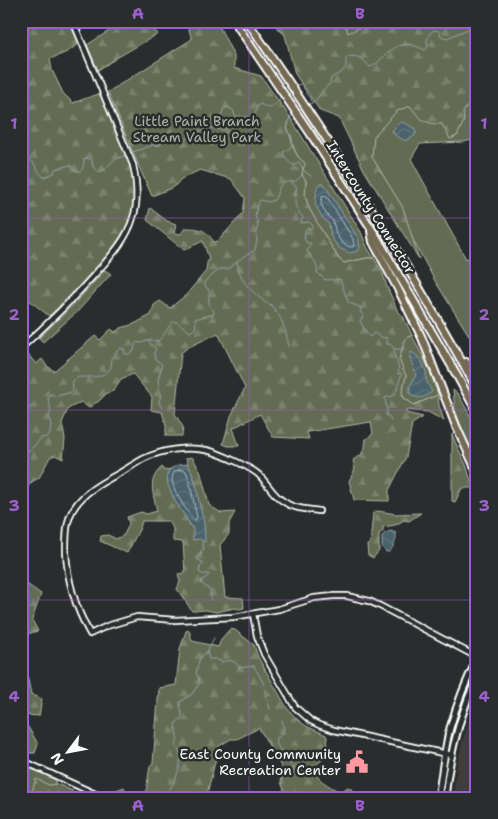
<svg xmlns="http://www.w3.org/2000/svg" width="498" height="819" font-family="'Shantell Sans',sans-serif">
<defs>
<pattern id="forest-firs" width="22" height="20" patternUnits="userSpaceOnUse" patternTransform="scale(1.25)"><rect width="22" height="20" fill="#646c52"/><path d="M5 1l3.5 6h-7zM16 11l3.5 6h-7z" fill="#7b826c"/></pattern>
<pattern id="water-waves" width="16" height="10" patternUnits="userSpaceOnUse" patternTransform="scale(1.25)"><rect width="16" height="10" fill="#48626c"/><path d="M0 5q4-4 8 0t8 0" fill="none" stroke="#637a82"/></pattern>
</defs>
<rect width="100%" height="100%" fill="#2a2d2e"/>
<filter id="ink" filterUnits="userSpaceOnUse"><feTurbulence type="fractalNoise" baseFrequency=".02" numOctaves="2"/><feDisplacementMap in="SourceGraphic" scale="10" xChannelSelector="R" yChannelSelector="G"/><feConvolveMatrix kernelMatrix="1 2 1 2 8 2 1 2 1" color-interpolation-filters="sRGB"/></filter>
<g filter="url(#ink)">
<path fill="#3f3d3a" d="M477 696V798H453L457 765 462 743Z"/>
<g fill="#646c52" stroke="#b2b6a8">
<path d="M279 21H477V139L463 142 420 144 411 159 466 259 477 253V348L435 281 355 133Z"/>
<path d="M290 117 361 232 367 247 374 258H367L344 263 339 259 319 226 309 208 305 196 306 181 302 174 300 160 292 145V138L287 128Z"/>
<path d="M105 270 111 274 78 311 43 342 39 338 75 303Z"/>
<path d="M412 335 429 369 438 395 414 405 404 398 402 392 406 376 399 360 405 339Z"/>
<path d="M453 390 458 394 477 428V461L466 439 455 410Z"/>
<path d="M21 763 57 779 48 798H21Z"/>
</g>
<g fill="url(#forest-firs)" stroke="#b2b6a8">
<path d="M21 21H69L79 44 67 52 50 59 52 70 63 93 73 103 101 93C107 109 113 124 120 139 125 152 131 165 133 179 140 219 115 247 89 275 77 289 64 303 49 316L29 300 27 289 21 286Z"/>
<path d="M119 21H145L158 34 118 57 98 70 87 45 120 24Z"/>
<path d="M186 21H218L221 30 234 56V68L261 76 290 117 287 128C293 140 292 155 305 163L302 174 306 181 305 196 309 208 319 226 339 259 344 263 367 258H374L383 274 387 287 394 302 397 310 403 316 412 335 405 339 399 359 406 376 402 392 404 398 414 405 438 395 439 405 444 421 428 412 407 410 406 413 423 417 412 424 406 457 389 490V501L354 500 349 481 355 469 353 460 361 455 365 447 366 439 373 434 371 422 307 432 309 439 273 437 260 414 233 428 239 446H228L223 444 231 416 245 388 218 333 187 348 181 353 175 414 183 427 182 436H166V425L162 412 151 410 152 397 133 374 121 379 113 391 107 393 98 402 95 403 89 408 81 402 68 409 62 423 65 439 63 459 55 455 50 457 39 478 33 481 21 494V418L27 414 29 406 21 398V356L26 352 36 364 42 359 46 365 54 371 95 336 100 340 111 329 115 332 121 328 134 324 151 315 154 305 160 301 170 308 186 295 206 271 207 263 209 259 203 241 184 250 147 220 150 208 167 221 176 224 174 233 181 234 185 228C200 228 205 229 214 242L218 241 243 213 245 198 231 179 200 170 181 179 174 187 152 196 142 174 108 92 192 39Z"/>
<path d="M270 21H344L348 33 375 21H477V99L472 100 463 112 464 121 457 136 450 139 442 124C424 124 421 120 410 106L397 111 374 136 372 157 403 208 419 259 364 170 339 118 320 111 295 74 285 35Z"/>
<path d="M452 434C456 445 461 454 466 465 469 473 470 482 477 487V490L475 491 471 488H462L455 502 452 501Z"/>
<path d="M192 457 200 470 209 505 221 513 235 512 229 523V534L220 545 225 597 243 598 244 608 239 609 235 608 216 612 206 610 192 611 177 589 180 582 178 574 185 573 183 542 173 541V528L169 521H142L140 528 127 553 100 541 101 536 108 535 116 539 124 535 129 524 127 517 141 512 147 514 157 511C153 493 147 480 162 467L164 471 170 469 167 475 190 525 193 529C198 505 201 497 192 473 190 468 187 464 186 458Z"/>
<path d="M378 511 396 514 421 513 409 521 404 520 395 525 383 527V531L379 534V551L373 558 368 555 367 545 370 544 373 513Z"/>
<path d="M21 580 41 594 32 620 38 631 23 635Z"/>
<path d="M230 629 235 630 254 645 258 657 287 708 297 719 306 726 326 735C329 741 328 753 323 759 320 762 315 765 312 767 316 780 329 786 340 792L348 787 365 798H287L281 782 283 770 259 728 237 739H231L219 746 206 798H145L150 766 153 763 159 688 176 685 180 649 186 631 189 630 192 641 218 647 222 638Z"/>
<path d="M21 675H27L31 694 42 699 39 716 25 715 21 720Z"/>
<path d="M21 722 28 727 38 744 35 753H21Z"/>
<path d="M36 779 49 785 57 784 88 798H70L57 792 54 798H30Z"/>
<path d="M124 787 128 796 139 798H119L116 796 114 791Z"/>
</g>
<g fill="url(#water-waves)" stroke="#91a1a7">
<path d="M401 122 407 124 415 129 416 134 411 138 407 139 406 141 396 136 392 131 396 126Z"/>
<path d="M319 184H324L358 238 360 247 357 251 350 253 339 248 331 237 329 224 322 217 315 204C317 197 315 189 319 184Z"/>
<path d="M411 352 416 355 423 364 426 372V380L432 392C424 397 417 401 410 393V386L416 375 410 357Z"/>
<path d="M187 464 191 470 197 488 199 502 204 523 205 542 200 539 193 540V529L175 501 168 485 167 475 170 469 178 465Z"/>
<path d="M391 531 396 533C397 539 394 547 389 552H386L382 547V536L385 533Z"/>
</g>
<g fill="none" stroke-linecap="round" stroke-linejoin="round">
<g stroke="#b6c0c4" stroke-width="1">
<path d="M323 196 327 197 353 239 354 245 353 247H350L342 243 336 234 333 221 326 214 321 204Z"/>
<path d="M179 470H184L186 471C192 486 193 502 197 517L195 520 193 519C187 510 168 486 173 475 174 471 176 471 179 470Z"/>
</g>
<g stroke="#91a1a7" stroke-width="1">
<path d="M296 87 299 84 303 85 304 89 306 90V94L310 98V100L313 103"/>
<path d="M307 106 316 100 327 86 330 84 331 78 342 72 346 67V58C356 53 363 59 370 67 376 65 378 62 382 58 399 43 404 40 425 50L428 47 427 41 429 34 434 30 439 31 441 36 447 38 475 26 477 22"/>
<path d="M130 153 153 145C159 146 163 143 167 138L184 140 206 129 213 128 221 130 225 129 226 122H222L221 117 223 110 227 107 233 110 235 116C242 117 248 118 255 115L257 106 261 104C272 113 275 104 283 97"/>
<path d="M21 167 25 159H29C36 163 37 173 44 177L54 173 55 169 71 165C72 166 73 169 75 170 83 176 84 163 84 159L88 158 92 160 93 167 99 172C107 170 107 165 113 161 117 158 122 157 126 155"/>
<path d="M304 171 311 176"/>
<path d="M292 183 297 187C294 198 293 209 303 217L301 223 309 222 313 226 311 229 308 227 305 230V233L304 238 307 243H311L307 251C312 257 318 264 317 272L325 280C330 279 334 281 340 279L348 302 361 308 360 312 364 315 360 321 367 334 370 337 374 333 383 338 386 337 387 340V344H390C395 348 394 350 395 356 397 364 400 366 398 374L401 373C402 379 397 383 397 390L395 392V395C392 397 388 396 385 398L387 412 386 414V416H389L391 421"/>
<path d="M237 262C241 284 250 289 266 303L270 304C284 320 284 326 289 346"/>
<path d="M150 342 151 345 156 349 154 353 155 359 162 364 158 380 161 395 159 402 162 408"/>
<path d="M395 349H405"/>
<path d="M21 457 34 446 41 438 47 437 50 434 51 424 49 417 51 411 48 398 51 394 57 396 72 392 73 388 72 382 78 377C88 377 107 379 111 366 112 365 111 359 111 358L120 348 124 349 125 354H129L134 351 135 345 137 342 141 343 150 340 158 341C166 334 166 329 173 322H177L190 332 195 329 196 324 195 319 214 314V311C206 303 210 300 209 290L206 287 204 282 220 269H228L244 256 255 250 257 241 256 233 258 224 255 216 257 206 260 200 268 202 274 200C277 196 278 188 281 185 287 180 293 183 297 180 304 176 304 168 299 162L295 165C288 164 285 158 283 152 286 150 289 150 290 148 295 142 290 133 287 128L290 117 295 114"/>
<path d="M202 541 204 549 200 552 202 554 197 559 204 563 200 567 199 572 202 574H209L207 577 201 581 202 584 210 590 211 600"/>
<path d="M207 652 209 659H216L222 662C229 659 236 660 239 668L254 666C257 672 262 679 264 685 266 692 267 703 270 709"/>
<path d="M282 720 284 729 282 734 277 738 276 743 287 761 290 764 295 772"/>
<path d="M164 798V795C173 789 183 764 180 754 179 750 178 749 176 747 179 737 176 733 175 724 187 715 180 714 180 702L192 694 199 684V679L196 673 200 657 207 652 214 638"/>
</g>
<defs>
<g id="tertiary">
<path d="M21 348C48 324 73 299 97 272 112 255 127 239 133 218 139 201 137 183 133 165L73 21"/>
<path d="M319 511C307 509 293 509 283 501 273 495 268 484 260 476 253 468 217 452 206 450 186 446 161 450 143 459 136 463 130 467 123 471 110 479 93 486 82 498 66 514 66 529 66 551 67 581 75 607 90 634L107 626 137 617 175 620 234 617 279 609 314 598 334 596H347L369 601 380 606 477 657"/>
<path d="M253 614 257 636 264 654 295 707 311 721 319 725 334 730 452 755"/>
<path d="M21 760 104 798"/>
</g>
<g id="secondary">
<path d="M438 798C442 775 444 751 450 728 457 704 466 681 477 659"/>
<path d="M445 798C449 757 460 714 477 677"/>
</g>
<g id="motorway">
<path d="M234 21 310 133 376 236 451 365 477 412"/>
<path d="M247 21C330 140 407 262 477 389"/>
<path d="M371 231 373 242 399 291 422 338 456 426 477 472"/>
<path d="M466 362 477 377"/>
</g>
</defs>
<use href="#tertiary" stroke="#fff" stroke-width="8"/>
<use href="#secondary" stroke="#fff" stroke-width="9"/>
<use href="#motorway" stroke="#fff" stroke-width="10"/>
<use href="#tertiary" stroke="#2a2d2e" stroke-width="4.5"/>
<use href="#secondary" stroke="#2a2d2e" stroke-width="5"/>
<use href="#motorway" stroke="#746b52" stroke-width="6"/>
</g>
</g>
<path fill="none" stroke="#9c61cf" stroke-width="1" stroke-opacity="0.55" d="M249 21V798M21 218H477M21 410H477M21 600H477"/>
<defs>
<symbol id="civic-bare" viewBox="-9 -9 18 18"><path d="M-.6-6.5H3V-4.5H.6V-3L4-1V1h2V6H-6V1h2V-1L-.6-3ZM-1.2 2.5V6h2.4V2.5Z" fill="#ff9aa2" stroke="#2a2d2e" stroke-width="2.5" paint-order="stroke"/></symbol>
</defs>
<g fill-rule="evenodd">
<use href="#civic-bare" x="341" y="746" width="32" height="32"/>
</g>
<g text-anchor="middle" stroke-width="5" stroke-linejoin="round" paint-order="stroke">
<g font-size="14" fill="#b2b6a8" stroke="#2a2d2e">
<text x="197" y="126">Little Paint Branch<tspan x="197" dy="16">Stream Valley Park</tspan></text>
</g>
<g font-size="14" fill="#fff" stroke="#2a2d2e">
<text transform="translate(371 207) rotate(58)" y="5">Intercounty Connector</text>
</g>
<g font-size="14" fill="#fff" stroke="#2a2d2e" text-anchor="end">
<text x="341" y="759">East County Community<tspan x="341" dy="16">Recreation Center</tspan></text>
</g>
</g>
<rect width="498" height="819" fill="none" stroke="#2a2d2e" stroke-width="55"/>
<g transform="translate(68 752) rotate(238)" stroke="#2a2d2e" stroke-width="4" paint-order="stroke">
<path d="M0-4L9 19L0 12L-9 19Z" fill="#ffffff"/>
<text y="-8" font-size="14" font-weight="bold" text-anchor="middle" fill="#ffffff">N</text>
</g>
<rect x="28" y="28" width="442" height="764" fill="none" stroke="#9c61cf" stroke-width="2"/>
<g font-size="16" text-anchor="middle" font-weight="bold" fill="#9c61cf">
<text x="138" y="19">A</text>
<text x="360" y="19">B</text>
<text x="14" y="129">1</text>
<text x="484" y="129">1</text>
<text x="14" y="320">2</text>
<text x="484" y="320">2</text>
<text x="14" y="511">3</text>
<text x="484" y="511">3</text>
<text x="14" y="702">4</text>
<text x="484" y="702">4</text>
<text x="138" y="811">A</text>
<text x="360" y="811">B</text>
</g>
</svg>
